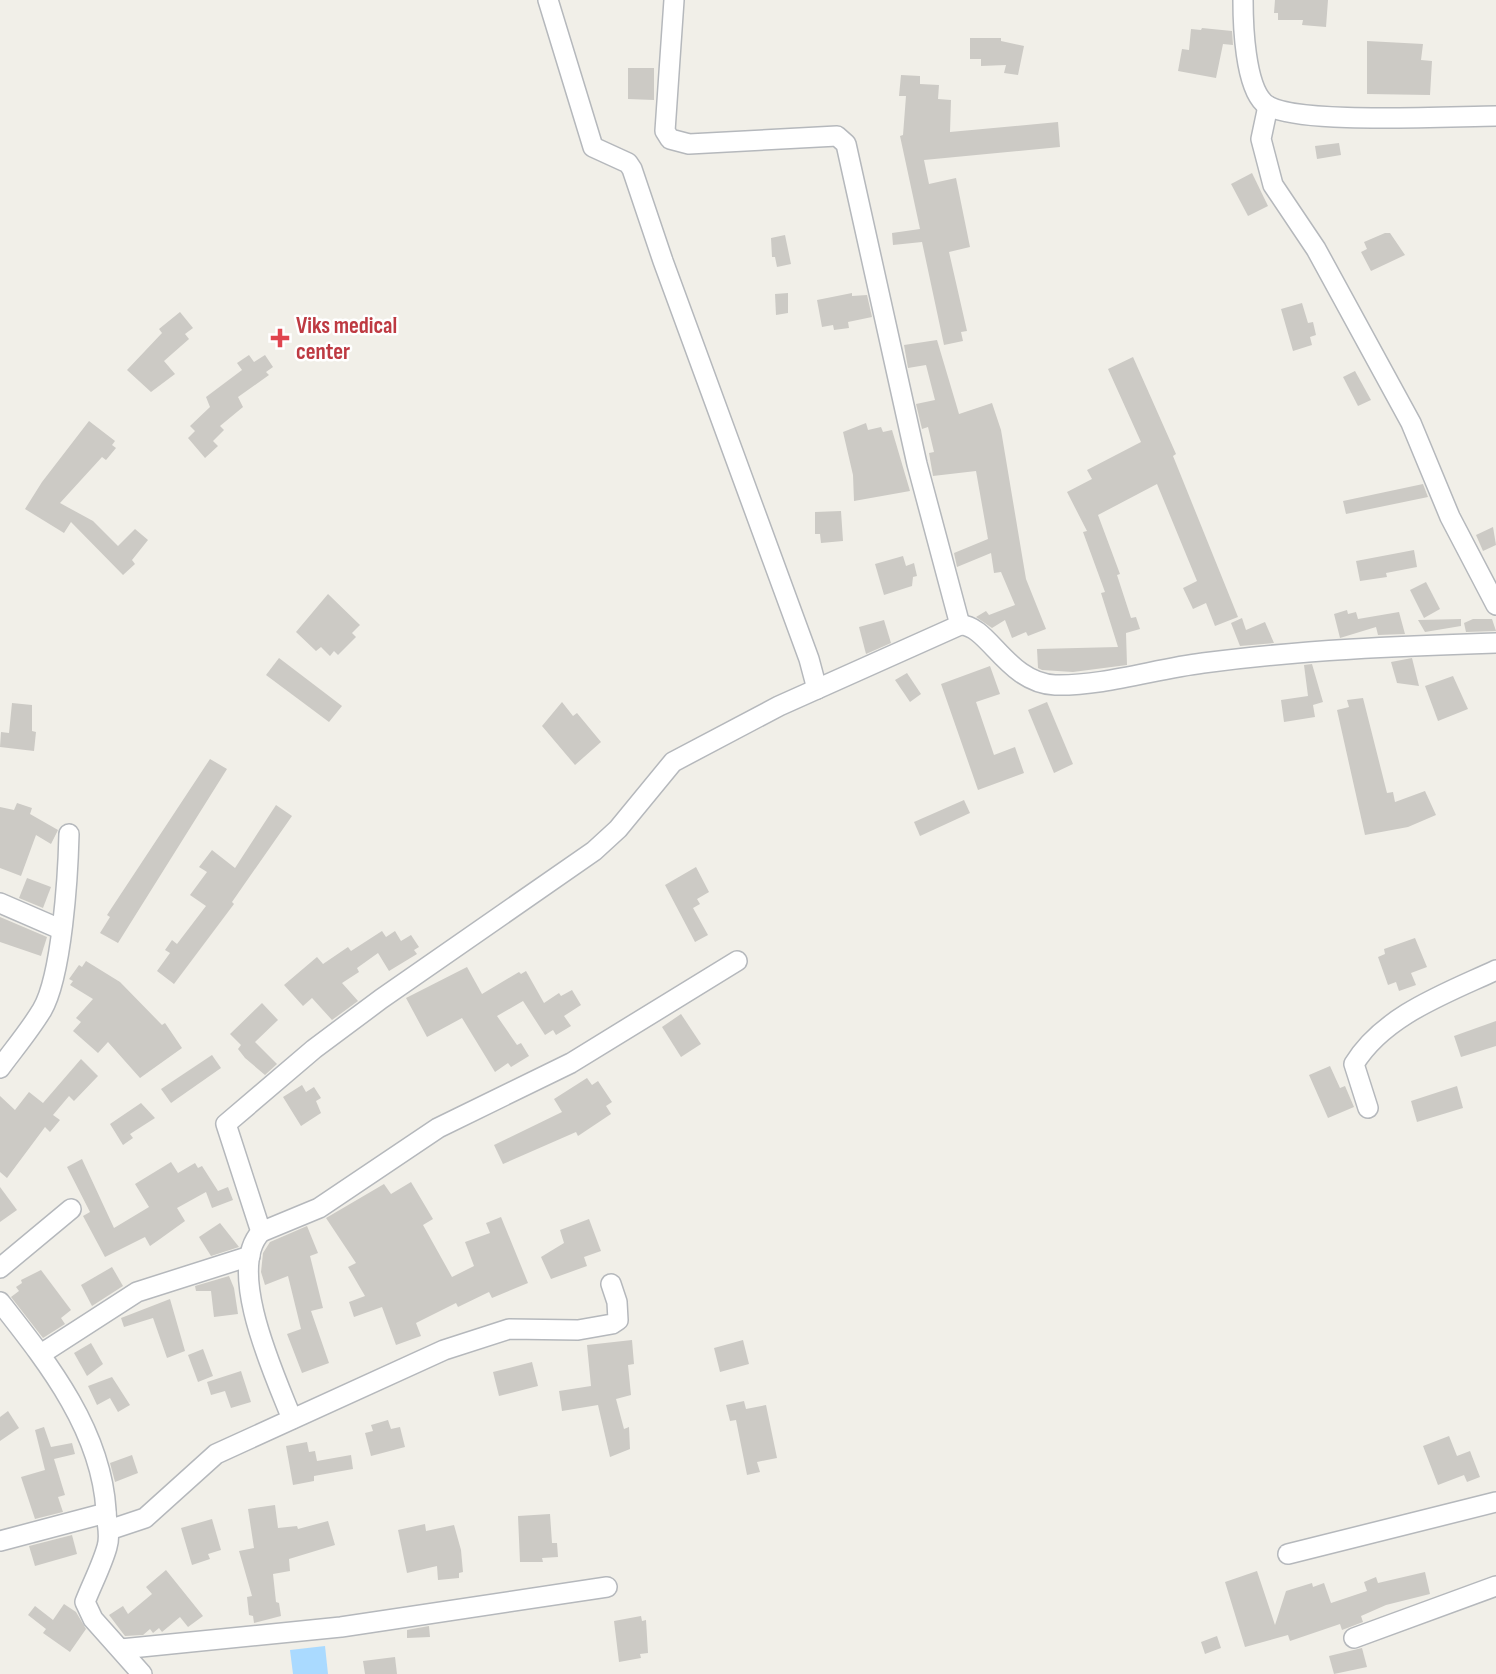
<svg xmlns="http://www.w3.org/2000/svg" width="1496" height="1674" font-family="'Sofia Sans Condensed',sans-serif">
<rect width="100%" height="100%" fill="#f1efe8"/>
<path fill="#aadaff" d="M325 1646 328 1674H293L290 1650Z"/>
<g fill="#cccac5">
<path d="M1275 0H1328L1326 27 1302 25 1303 20H1278V13H1274Z"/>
<path d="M1202 28 1232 31 1233 45 1223 44 1216 78 1178 71 1182 49 1189 50 1191 29 1201 30Z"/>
<path d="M970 38H1001V41L1024 46 1018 75 1004 73 1006 65 981 66V59H970Z"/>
<path d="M1367 41 1423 44 1421 60 1432 61 1430 95 1367 94Z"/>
<path d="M628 68H654V100L628 99Z"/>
<path d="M901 75 920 76V84L939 85 938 99 951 100 950 132 1058 122 1060 147 924 160 929 184 956 178 970 247 949 252 967 331 961 332 963 341 944 345 922 242 893 245 892 233 920 229 900 136 903 135 906 96H899Z"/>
<path d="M1339 143 1341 155 1317 159 1315 146Z"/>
<path d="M1252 173 1268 206 1248 216 1231 184Z"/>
<path d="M1385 233H1390L1405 255 1371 271 1361 252 1367 249 1364 242Z"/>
<path d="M785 235 791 264 777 267 775 257H772L771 238Z"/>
<path d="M788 293V313L776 315 775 294Z"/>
<path d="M852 293V296L867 295 872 317 848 322 849 328 834 330 833 325 822 327 817 300Z"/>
<path d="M1302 303 1308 323 1313 322 1316 335 1310 337 1312 345 1293 351 1281 309Z"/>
<path d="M180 312 193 328 185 334 189 339 164 361 175 374 151 392 127 370 162 333 159 329Z"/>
<path d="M937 340 959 414 992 403 1001 430 1026 579 1046 629 1028 636 1026 632 1012 638 1005 620 992 628 976 617 986 611 989 615 1015 605 1001 572 994 573 991 553 957 567 954 553 988 539 976 471 933 476 929 453 934 452 928 427 922 429 916 404 935 400 926 365 908 368 904 345Z"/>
<path d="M249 355 254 362 265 355 273 367 266 372 269 375 238 397 243 407 220 426 224 430 213 441 218 446 205 458 188 438 195 431 190 426 210 407 206 397 242 370 237 363Z"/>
<path d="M1133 357 1176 454 1173 456 1238 617 1215 626 1206 603 1193 609 1183 588 1197 581 1157 484 1098 515 1120 574 1117 575 1131 618 1136 617 1140 629 1126 633 1127 665 1073 672 1042 670 1038 668 1037 649 1118 647 1101 593 1105 592 1083 532 1087 531 1067 492 1092 479 1087 470 1141 442 1108 369Z"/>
<path d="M1355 371 1371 400 1358 406 1343 377Z"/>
<path d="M89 421 115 441 112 445 116 448 106 460 102 457 60 503 93 521 118 546 135 529 148 540 132 560 135 564 123 575 71 522 64 533 25 509 42 482Z"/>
<path d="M866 423 868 430 881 427 883 432 892 430 910 491 854 501 853 475 843 432Z"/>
<path d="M1423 484 1428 497 1346 514 1343 501Z"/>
<path d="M841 511 843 541 821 543 820 534H815V512Z"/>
<path d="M1493 527 1496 545 1483 551 1476 535Z"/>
<path d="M1414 550 1417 567 1386 573 1387 577 1360 581 1356 561Z"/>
<path d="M903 556 906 566 914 563 917 576 913 577 912 586 884 595 875 564Z"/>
<path d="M1426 582 1440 609 1424 618 1410 590Z"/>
<path d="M328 594 360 625 352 633 356 637 338 655 334 651 330 656 321 647 316 651 296 632Z"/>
<path d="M1347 610 1348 614 1356 612 1358 619 1399 612 1405 634 1378 635 1376 627 1340 638 1334 614Z"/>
<path d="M1242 618 1246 630 1265 622 1274 643 1240 646 1231 623Z"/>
<path d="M1461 619V626L1425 632 1418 620Z"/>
<path d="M1473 619H1492L1496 631 1466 632 1464 623Z"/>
<path d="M884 620 891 643 866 654 859 627Z"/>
<path d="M279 658 342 706 329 722 266 675Z"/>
<path d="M1412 658 1419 686 1397 683 1391 662Z"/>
<path d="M1312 664 1323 702 1313 705 1315 717 1284 722 1281 700 1308 696 1304 665Z"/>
<path d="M990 666 1000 694 976 702 994 755 1015 747 1024 773 978 790 941 684Z"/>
<path d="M907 673 921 694 910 702 895 680Z"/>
<path d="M1453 676 1468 709 1438 721 1425 686Z"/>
<path d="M1363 698 1387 793 1393 792 1395 802 1425 791 1436 815 1408 827 1365 835 1337 710 1349 707 1347 700Z"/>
<path d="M562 702 573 716 577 713 601 742 575 765 542 726Z"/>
<path d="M1047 702 1073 764 1054 773 1028 710Z"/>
<path d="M12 703 32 705V731L36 732 34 751 0 747 1 732 9 733Z"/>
<path d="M210 759 227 769 118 943 100 933 110 917 107 915Z"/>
<path d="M964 800 970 813 920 836 914 822Z"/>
<path d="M17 803 32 808 30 814 58 830 51 844 36 835 21 876 0 868V807L14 810Z"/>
<path d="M276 805 292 816 232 902 234 904 174 984 157 971 170 953 165 950 172 940 177 944 206 906 190 895 207 872 199 867 212 850 235 868Z"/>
<path d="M696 867 709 892 697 899 700 904 693 908 708 935 695 942 665 885Z"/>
<path d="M27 878 51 887 43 908 19 898Z"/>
<path d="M0 917 47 937 41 956 0 942Z"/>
<path d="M382 931 386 937 395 931 401 941 411 935 419 947 414 950 417 954 389 971 378 953 357 968 359 972 342 983 358 1001 332 1020 312 998 303 1006 284 985 317 957 323 964 348 947 351 951Z"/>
<path d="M1415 938 1427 967 1411 973 1416 985 1399 991 1396 982 1388 985 1378 957 1385 954 1384 949Z"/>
<path d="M86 961 120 982 162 1025 165 1023 182 1048 140 1078 108 1042 98 1053 73 1031 81 1022 76 1018 93 999 70 985 73 981 69 979 79 965 82 967Z"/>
<path d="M467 967 482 994 519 972 521 974 526 971 544 1003 559 993 561 996 572 990 581 1005 564 1016 571 1026 556 1035 553 1030 545 1035 523 1001 497 1016 517 1045 521 1043 529 1056 511 1067 508 1063 495 1072 462 1018 427 1037 406 998Z"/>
<path d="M262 1003 278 1020 255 1042 277 1064 265 1075 245 1058 238 1049 241 1045 230 1034Z"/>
<path d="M681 1014 701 1044 681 1057 662 1027Z"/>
<path d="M1496 1021V1046L1461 1057 1454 1036Z"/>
<path d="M212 1055 221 1068 171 1103 161 1089Z"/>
<path d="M81 1059 98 1076 74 1101 69 1096 53 1115 60 1120 50 1132 45 1127 7 1178 0 1172V1096L15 1110 29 1092 43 1103Z"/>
<path d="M1330 1066 1340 1088 1345 1086 1354 1107 1328 1118 1309 1075Z"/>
<path d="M587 1078 592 1085 598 1081 612 1102 606 1106 611 1114 578 1136 576 1132 503 1164 494 1145 562 1112 554 1099Z"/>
<path d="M302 1085 306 1092 314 1087 321 1098 316 1101 321 1113 301 1126 283 1097Z"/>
<path d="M1457 1086 1463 1108 1417 1122 1411 1101Z"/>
<path d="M141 1103 155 1118 130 1134 133 1138 123 1145 110 1124Z"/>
<path d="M82 1159 114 1228 149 1207 135 1184 171 1162 178 1173 195 1163 198 1168 202 1166 218 1191 228 1187 233 1200 212 1208 206 1192 177 1208 185 1221 160 1239 150 1246 145 1237 105 1257 83 1216 90 1212 67 1167Z"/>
<path d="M411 1182 433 1219 423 1225 452 1277 474 1266 465 1242 490 1233 486 1223 501 1217 528 1283 492 1298 489 1292 458 1307 456 1303 416 1323 421 1336 396 1345 382 1307 354 1317 349 1302 365 1296 348 1267 356 1263 326 1218 384 1184 391 1194Z"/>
<path d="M0 1187 17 1210 0 1222Z"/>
<path d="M589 1219 601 1251 584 1257 587 1266 551 1279 541 1257 564 1243 560 1230Z"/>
<path d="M220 1223 239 1247 211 1256 199 1237Z"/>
<path d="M307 1226 318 1253 310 1256 323 1308 311 1311 329 1363 302 1373 287 1334 301 1329 288 1276 265 1285 261 1272 263 1253 270 1242Z"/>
<path d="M112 1267 123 1286 92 1306 81 1285Z"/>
<path d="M41 1270 71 1310 61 1318 65 1324 43 1338 11 1297 19 1291 16 1287 22 1283 21 1280Z"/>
<path d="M229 1276 234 1288 238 1314 214 1317 211 1291H196L195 1286Z"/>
<path d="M170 1299 185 1351 167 1358 153 1318 124 1327 121 1318Z"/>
<path d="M632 1340 634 1364 628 1365 631 1395 616 1399 624 1429 629 1427 630 1449 610 1457 598 1405 562 1411 559 1391 591 1386 587 1345Z"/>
<path d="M743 1340 749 1364 720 1372 714 1348Z"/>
<path d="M91 1343 103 1364 87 1376 74 1353Z"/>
<path d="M203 1349 213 1376 198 1382 188 1355Z"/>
<path d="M532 1362 538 1386 499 1396 493 1372Z"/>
<path d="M241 1371 251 1402 231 1408 225 1391 211 1395 207 1382Z"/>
<path d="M112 1377 130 1405 118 1412 110 1398 97 1405 88 1386Z"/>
<path d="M744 1401 746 1409 766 1405 777 1458 757 1462 760 1472 747 1475 736 1420 730 1421 726 1405Z"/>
<path d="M8 1411 19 1428 0 1441V1417Z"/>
<path d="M388 1420 391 1429 400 1427 405 1447 371 1456 365 1433 373 1431 371 1425Z"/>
<path d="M44 1427 51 1447 72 1443 75 1454 54 1459 65 1495 58 1497 63 1512 35 1519 21 1477 45 1470 35 1430Z"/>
<path d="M1449 1436 1457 1456 1470 1451 1480 1477 1467 1482 1464 1475 1438 1485 1423 1446Z"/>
<path d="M307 1442 309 1452 315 1451 317 1461 351 1455 353 1469 314 1476V1481L293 1485 286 1446Z"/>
<path d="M132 1455 138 1473 115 1482 110 1463Z"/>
<path d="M275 1505 278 1528 297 1526 298 1529 328 1521 335 1545 289 1559 290 1571 273 1574 276 1602 279 1603 281 1616 254 1623 253 1616 249 1615 247 1597 252 1596 239 1551 254 1548 248 1509Z"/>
<path d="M550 1514 552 1543H557L558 1557 542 1558 543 1562H520L518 1516Z"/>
<path d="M212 1519 221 1550 208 1554 210 1559 192 1565 181 1528Z"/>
<path d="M425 1524 426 1531 454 1525 461 1550 463 1572 459 1573V1578L438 1580 437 1566 407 1573 398 1530Z"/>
<path d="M72 1535 77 1554 35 1566 29 1546Z"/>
<path d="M166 1570 203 1616 188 1627 180 1617 162 1632 159 1628 153 1633 150 1629 143 1635 125 1636 109 1615 123 1606 128 1614 152 1594 146 1587Z"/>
<path d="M1257 1571 1275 1625 1286 1591 1312 1583 1313 1587 1324 1583 1331 1603 1367 1591 1364 1582 1376 1577 1378 1583 1425 1572 1430 1594 1386 1605 1361 1616 1363 1622 1342 1630 1340 1624 1290 1641 1288 1635 1245 1647 1225 1582Z"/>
<path d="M64 1604 76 1612 86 1629 70 1652 43 1633 46 1629 28 1615 35 1606 53 1620Z"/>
<path d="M641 1616 642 1621 646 1620 648 1653 640 1654 641 1658 619 1662 614 1621Z"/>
<path d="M429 1626 430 1637 407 1638V1630Z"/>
<path d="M1217 1636 1221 1648 1205 1654 1201 1642Z"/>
<path d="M1362 1648 1367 1667 1334 1674 1329 1656Z"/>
<path d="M395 1657 397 1674H365L363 1661Z"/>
</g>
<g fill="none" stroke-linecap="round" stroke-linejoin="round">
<defs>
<g id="minor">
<path d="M548 0 593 147 628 163 632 169 663 261 809 659 817 689"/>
<path d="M674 0 665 131 670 139 689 144 837 136 846 144 917 464 960 625"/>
<path d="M1243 0C1243 25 1245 85 1264 103 1288 126 1455 116 1496 116"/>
<path d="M1268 106 1261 139 1273 185 1316 249 1411 423 1450 517 1496 605"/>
<path d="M0 903 60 929"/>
<path d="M0 1068C14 1049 30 1030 42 1010 62 976 68 875 69 834"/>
<path d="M1368 1108 1354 1064C1384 1015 1447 993 1496 970"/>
<path d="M261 1232 319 1208 438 1128 571 1063 737 961"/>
<path d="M0 1268 71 1209"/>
<path d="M0 1302C47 1362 101 1429 106 1510 106 1522 111 1534 107 1547 102 1565 92 1584 85 1602L93 1619 142 1674"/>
<path d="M41 1354 137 1292 250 1256"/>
<path d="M292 1419C276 1378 225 1270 261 1232L226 1124 314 1049 381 999 594 851 618 829 673 762 779 706 960 625C988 624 1007 683 1055 685 1104 686 1155 669 1203 663 1301 650 1398 646 1496 643"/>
<path d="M109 1530 145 1518 216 1454 444 1350 509 1329 578 1330 612 1324 618 1320 617 1302 611 1284"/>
<path d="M0 1541 106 1513"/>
<path d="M1288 1554 1496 1502"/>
<path d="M1354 1638 1496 1586"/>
<path d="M121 1649 341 1627 607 1587"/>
</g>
</defs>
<use href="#minor" stroke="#b5b8bc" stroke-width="22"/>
<use href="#minor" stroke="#fff" stroke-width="19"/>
</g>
<path fill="#e0444e" stroke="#fff" stroke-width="2.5" d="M276.5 327.5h7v7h7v7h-7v7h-7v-7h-7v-7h7z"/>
<g text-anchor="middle" stroke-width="5" stroke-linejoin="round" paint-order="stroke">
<g font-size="23" font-weight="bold" fill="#be3a42" stroke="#fff" text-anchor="start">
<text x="296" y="333">Viks medical<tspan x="296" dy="26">center</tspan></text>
</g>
</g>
</svg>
